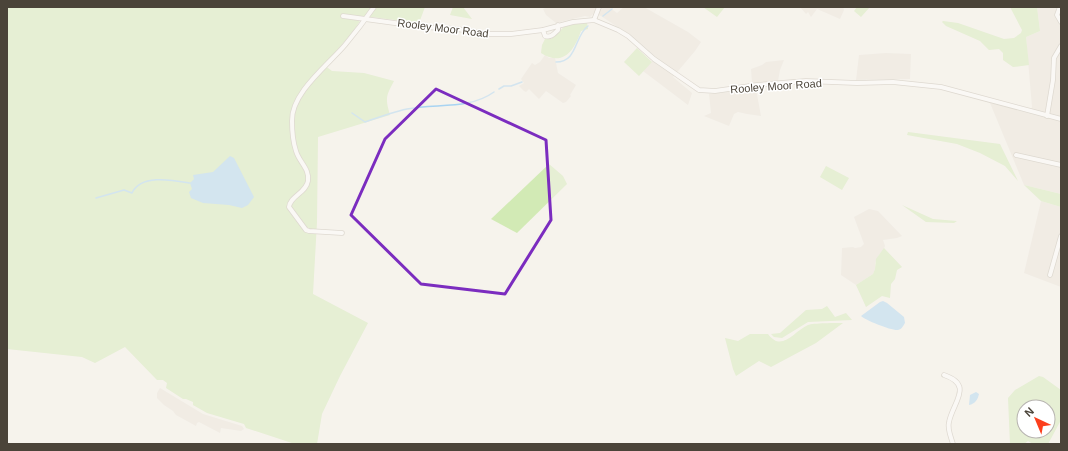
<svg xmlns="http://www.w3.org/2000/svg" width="1068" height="451" font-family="Helvetica,sans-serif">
<rect width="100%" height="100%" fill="#f6f3ec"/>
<g fill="#eae5da">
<path d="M548 7H609L617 13 624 7H644L688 32 701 42 695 51 673 77 692 93 688 105 643 71 656 57 631 36 601 16 594 13 590 17 585 16 556 23 546 15 543 9Z"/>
<path d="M800 7H843L844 10 840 19 817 9 811 17 808 12 806 14Z"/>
<path d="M1037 7H1061V194L1024 185 990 103 1030 113 1032 107 1026 37 1040 31Z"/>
<path d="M886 53 911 54 910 79 856 80 859 55Z"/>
<path d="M545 55 549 58H555L558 73 576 85 570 95 571 96 566 102 563 103 546 91 539 99 529 89 526 92 524 91 519 86 524 83 521 79 532 63 535 65 540 62Z"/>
<path d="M784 60 780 70 778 81 752 83 751 69 762 65 766 62Z"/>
<path d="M756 89 761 116 747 114 738 112 734 114 729 126 704 116 711 113 709 94Z"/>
<path d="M1041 201 1061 207V287L1024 273Z"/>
<path d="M869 209 878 211 902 236 897 238 883 240 885 246 883 251 879 255 875 263V269L873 274 856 285 841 275 842 248 853 247 855 248 861 247 864 244 854 217Z"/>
<path d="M160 388 203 414 242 426 244 429 241 431 221 428 220 433 199 422 197 423 196 426 176 415 173 411 164 405 157 398V393Z"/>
</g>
<g fill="#d2eab5" fill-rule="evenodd">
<path d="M7 7H425L419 23 363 16 353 32 324 65 332 71 364 73 394 81C386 96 385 98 390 115L318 137 317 222 313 294 368 323 340 376 322 414 317 444H295L246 428 244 424 207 413 193 405V402L186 399H183L166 388 167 383 163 380H157L125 347 95 363 82 357 7 349Z"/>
<path d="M453 7H463L472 19 450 15Z"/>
<path d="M703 7H725L717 17Z"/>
<path d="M857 7H870L861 17 854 11Z"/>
<path d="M1010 7H1037L1040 31 1026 37 1029 65 1013 67 1003 60V53L999 49 989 50 980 41 946 26 942 22 943 21 958 23 1004 39 1014 38 1021 33 1022 30Z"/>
<path d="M584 22H587L588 29 581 31C574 51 563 67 541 53L542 45 545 39H551L565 26Z"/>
<path d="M637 48 652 62 639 76 624 62Z"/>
<path d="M908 132 1000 144 1018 181 1005 166 980 153 957 144 907 135Z"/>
<path d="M549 164 563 176 567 184 517 233 491 219Z"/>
<path d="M826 166 849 178 842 190 820 177Z"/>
<path d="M1024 185 1061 194V207L1041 201Z"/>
<path d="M902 205 933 219 957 221 954 223 926 222Z"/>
<path d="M884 248 902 267 897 270 895 279 891 284 890 298 882 296 866 307 856 285 873 274 875 269 876 259Z"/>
<path d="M827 306 835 317 846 313 852 320 808 322 782 338 774 337 771 334 780 333 806 310 822 309Z"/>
<path d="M843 323 816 343 771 367 759 361 736 376 733 369 725 338 738 341 750 334H768C782 353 794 331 808 325 813 323 836 323 843 323Z"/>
<path d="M1039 376 1043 377 1061 390V420L1048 444H1033L1028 441 1024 444H1010L1008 398 1015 390ZM1024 407H1048V431H1024Z"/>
</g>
<g fill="#a9d4f2">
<path d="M230 156 234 158 254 197 248 205 242 208 229 205 203 203 191 198 189 192 192 189 190 183 194 179 193 175 213 172Z"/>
<path d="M883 301 887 303 904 317 905 323C903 326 902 329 898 330 892 331 865 320 861 316L880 302Z"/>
<path d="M976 392 979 394C978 399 975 404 969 405L970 395Z"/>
</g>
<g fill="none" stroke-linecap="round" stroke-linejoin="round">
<g stroke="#a9d4f2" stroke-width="1.5">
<path d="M603 16 612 9"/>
<path d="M556 62C578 62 574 36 588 26"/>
<path d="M499 89 504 86H511L522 82"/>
<path d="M352 113 365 122C379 117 393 112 407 109 436 103 469 110 494 92"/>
<path d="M96 198 124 190 132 193C141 174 172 180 190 183"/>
</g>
<defs>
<g id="minor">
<path d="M1060 7 1057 15 1061 22"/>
<path d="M343 16 424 27 457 29 488 34H511L543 30"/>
<path d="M594 20 599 7"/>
<path d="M558 25V30C554 34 551 38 545 36L543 30 573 22 594 20 618 30 628 36 654 59 699 90 715 91 757 85 806 81 857 83 893 82 941 87 1061 119"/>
<path d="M1047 116 1053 80 1054 58 1061 46"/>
<path d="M1016 155 1061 165"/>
<path d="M342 233 309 231 306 230 289 207C290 196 306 193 308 181 310 169 299 162 296 151 293 142 292 130 292 121 291 93 328 65 345 45 355 33 365 20 374 7"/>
<path d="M1050 275 1061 236"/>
<path d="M944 375C974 385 953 402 949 422 947 429 951 437 953 444"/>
</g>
</defs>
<use href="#minor" stroke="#c2bbae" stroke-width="5.5"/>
<use href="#minor" stroke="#fff" stroke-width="4"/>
</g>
<path d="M0 0H1068V451H0ZM436 89 546 140 551 220 505 294 421 284 351 215 385 139Z" fill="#f6f3ec" fill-opacity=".55" fill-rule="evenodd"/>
<path fill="none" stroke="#7b2cbf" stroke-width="3" stroke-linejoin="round" d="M436 89 546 140 551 220 505 294 421 284 351 215 385 139Z"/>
<g text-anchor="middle" stroke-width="3" stroke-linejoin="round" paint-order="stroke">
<g font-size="11" fill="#4b4439" stroke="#fff">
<text transform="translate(443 28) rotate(7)" y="4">Rooley Moor Road</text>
<text transform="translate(776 86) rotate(-4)" y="4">Rooley Moor Road</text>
</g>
</g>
<rect width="1068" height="451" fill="none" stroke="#4b4439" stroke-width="16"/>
<g transform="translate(1036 419) rotate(316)"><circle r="19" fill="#ffffff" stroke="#b7b4b0"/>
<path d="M0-3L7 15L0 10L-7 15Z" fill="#fc3f1d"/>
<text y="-6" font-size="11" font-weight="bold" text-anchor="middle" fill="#4b4439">N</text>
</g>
</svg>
